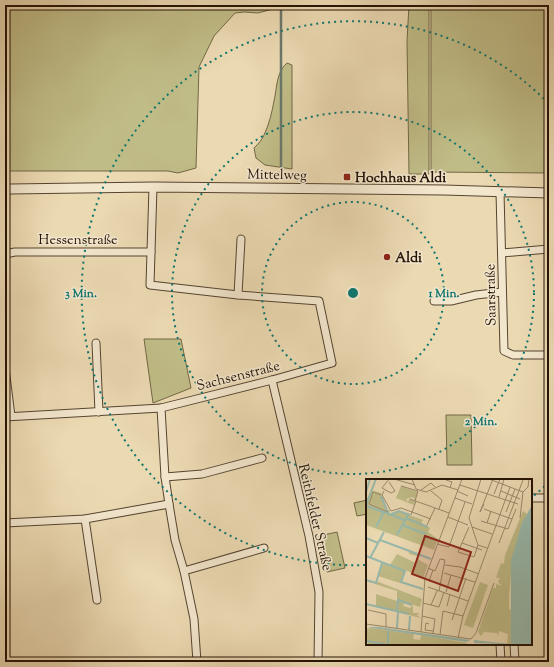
<svg xmlns="http://www.w3.org/2000/svg" width="554" height="667" font-family="'Sorts Mill Goudy',serif">
<rect width="100%" height="100%" fill="#ebd9b2"/>
<filter id="stains"><feTurbulence type="fractalNoise" baseFrequency=".005" numOctaves="4"/><feColorMatrix values="0 0 0 0 .2 0 0 0 0 .09 0 0 0 0 .02 0 0 0 .5 -.17"/></filter>
<radialGradient id="worn" r=".72"><stop offset=".6" stop-color="#630" stop-opacity="0"/><stop offset="1" stop-color="#630" stop-opacity=".3"/></radialGradient>
<g fill="#c0bc87" stroke="#726846">
<path d="M7 5H163V8L166 5H275L273 9 258 13 244 12 235 13 214 36 199 67 196 168 178 173 168 171H5V70Z"/>
<path d="M409 5H429V174H409L407 41Z"/>
<path d="M431 5H549V173L431 172Z"/>
<path d="M287 63 292 65V169L265 165 256 158 254 148C258 144 262 140 264 135 269 125 272 112 274 101 277 89 276 72 287 63Z"/>
<path d="M144 339H181L191 388 153 403Z"/>
<path d="M446 415H471L472 465H447Z"/>
<path d="M367 500V514L357 516 354 503Z"/>
<path d="M337 532 345 568 327 572 319 536Z"/>
</g>
<g fill="none" stroke-linecap="round" stroke-linejoin="round">
<path stroke="#6a776b" stroke-width="2.5" d="M281 5V173"/>
<defs>
<g id="minor">
<path d="M500 192 504 351 513 355H549"/>
<path d="M502 253 549 249"/>
<path d="M5 254 15 252H151"/>
<path d="M238 295 241 239"/>
<path d="M434 301H451L476 295 502 292"/>
<path d="M96 343 99 412"/>
<path d="M5 368 11 416"/>
<path d="M272 380 309 536 319 592 318 662"/>
<path d="M161 408 165 477 169 504 175 540 184 571 194 619 197 662"/>
<path d="M5 417 161 408 272 380 332 363 319 301 238 295 150 285 153 187"/>
<path d="M165 477 202 474 262 458"/>
<path d="M531 498H549"/>
<path d="M85 519 97 600"/>
<path d="M5 523 85 519 169 504"/>
<path d="M184 571 264 548"/>
<path d="M500 644 501 662"/>
<path d="M514 644 515 662"/>
</g>
<path id="tertiary" d="M5 191 10 189 153 187 444 190 549 193"/>
</defs>
<use href="#minor" stroke="#564431" stroke-width="9"/>
<use href="#tertiary" stroke="#564431" stroke-width="11"/>
<use href="#minor" stroke="#f2e6cd" stroke-width="7"/>
<use href="#tertiary" stroke="#f2e6cd" stroke-width="9"/>
</g>
<g fill="none" stroke="#0f766e" stroke-width="2" stroke-dasharray="2 4">
<circle cx="353" cy="293" r="91"/>
<circle cx="353" cy="293" r="181"/>
<path d="M549 482A272 272 0 0 1 531 498M365 565A272 272 0 1 1 549 104"/>
</g>
<g fill="#8f2418" stroke="#f2e6cd" stroke-width="1.5">
<rect x="343" y="173" width="8" height="8" rx="2"/>
<circle cx="387" cy="257" r="4"/>
</g>
<g text-anchor="middle" stroke-width="3" stroke-linejoin="round" paint-order="stroke">
<g font-size="14" fill="#241306" stroke="#f2e6cd">
<text transform="translate(277 174) rotate(1)" y="5">Mittelweg</text>
<text x="78" y="244">Hessenstraße</text>
<text transform="translate(490 295) rotate(-91)" y="5">Saarstraße</text>
<text transform="translate(238 375) rotate(-14)" y="5">Sachsenstraße</text>
<text transform="translate(316 517) rotate(77)" y="5">Reithfelder Straße</text>
</g>
<g font-size="14" font-weight="bold" fill="#241306" stroke="#f2e6cd" text-anchor="start">
<text x="355" y="182">Hochhaus Aldi</text>
<text x="395" y="262">Aldi</text>
</g>
</g>
<g transform="translate(366 479)">
<rect width="166" height="166" fill="#ebd9b2"/>
<path d="M9 0 5 11 15 14 21 31H24L23 36 33 32 57 41 55 45 64 49 62 53 72 60 68 71 0 46V23ZM35 7 52 13 49 21 47 18 40 20 42 23 43 20 49 22 48 26 30 19ZM157 32 162 36 166 166H138L129 164 141 165 142 155 133 152 132 157 131 154 118 153 115 157 112 153 127 109H130V105L136 107 132 103 134 99H130L135 84 138 85 139 76ZM146 85 147 88 146 132 143 130V117ZM43 72 52 76 53 81 62 86 57 99 39 91 34 104 12 97 16 84 24 86 31 75 50 84 51 77 43 75ZM10 102 56 120 54 128 39 123 37 127 44 129 47 126V134H54L51 136 54 139 10 127V115L31 122V112L9 105ZM114 103 122 106 107 149 98 146ZM5 149 48 155 47 160 54 161 55 156 101 164 100 166H2L0 150Z" fill="#c0bc87" fill-rule="evenodd"/>
<path d="M166 26V166L108 164V161L145 165V81L156 44ZM0 148H12L105 161 100 163Z" fill="#98baae"/>
<path fill="none" stroke="#98baae" stroke-width="2" d="M0 13 4 0M15 17 23 36 33 32 44 36M0 26 10 0M0 27 17 33M26 36 38 41M40 39 62 48M36 46 60 55M10 48 18 33 21 34M31 56 42 36M0 59 12 64M14 61 65 80M0 77 39 92 35 103 57 110M4 79 18 53M0 101 10 104 16 84M0 125 43 135M31 132 32 121 46 126M31 149 32 133M43 151 44 137M1 162 22 166M22 165V152"/>
<path fill="none" stroke="#9b8a6d" stroke-width="1" d="M28 0 49 6M46 0 50 10 60 13 76 6 92 11M115 0 103 39 112 66 121 69M123 0 157 13M80 1 86 3 84 9M23 3 29 12 25 14 16 9 23 0M94 6 152 25M35 7 52 12 49 22M55 11 65 4 69 8M18 12 16 16 25 32 35 29 65 40M65 12 76 21 73 30M91 12 102 17M135 12 154 20M157 13 162 8 163 0M128 15 134 0M15 16 7 13 3 25 22 33M133 18 138 0M89 19 106 25M44 20 83 34M118 25 114 33 127 0M118 30 146 40M140 33 149 10M45 36 50 22M82 38 102 46M154 39 157 13M115 42 142 50 150 30M121 44 125 32M61 46 69 29M103 48 92 73 108 78 112 66M106 48 126 55M96 64 116 71M133 64 157 1M71 65 83 68 99 23M79 86 94 88 113 95M62 89 69 92 74 80 79 81 73 112M67 91 63 102 75 105M78 94 109 103M62 108 102 122M80 113 85 96M57 124 73 128 78 113M65 126 71 112M81 127 84 115M2 131 20 135V148M56 137 69 140 67 155M86 141 100 99M0 145 105 160M63 145 60 144 59 151 67 152M55 153 59 99 96 0M74 156 77 132 97 137M92 159 97 137 144 8M105 160 110 154 128 104"/>
<path fill="#8f2418" fill-opacity="0.15" stroke="#8f2418" stroke-width="2" d="M59 57 105 73 92 112 46 95Z"/>
<rect width="166" height="166" fill="none" stroke="#241306" stroke-width="2"/>
</g>
<circle cx="353" cy="293" r="6" fill="#0f766e" stroke="#f2e6cd" stroke-width="2"/>
<g font-size="12" text-anchor="middle" font-weight="bold" fill="#0f766e" stroke="#f2e6cd" stroke-width="3" stroke-linejoin="round" paint-order="stroke">
<text x="444" y="297">1 Min.</text>
<text x="81" y="297">3 Min.</text>
<text x="481" y="425">2 Min.</text>
</g>
<rect width="554" height="667" fill="none" stroke="#ebd9b2" stroke-width="20"/>
<rect x="6" y="6" width="542" height="655" fill="none" stroke="#241306" stroke-width="2"/>
<rect x="10" y="10" width="534" height="647" fill="none" stroke="#241306"/>
<rect width="100%" height="100%" filter="url(#stains)"/>
<rect width="100%" height="100%" fill="url(#worn)"/>
</svg>
